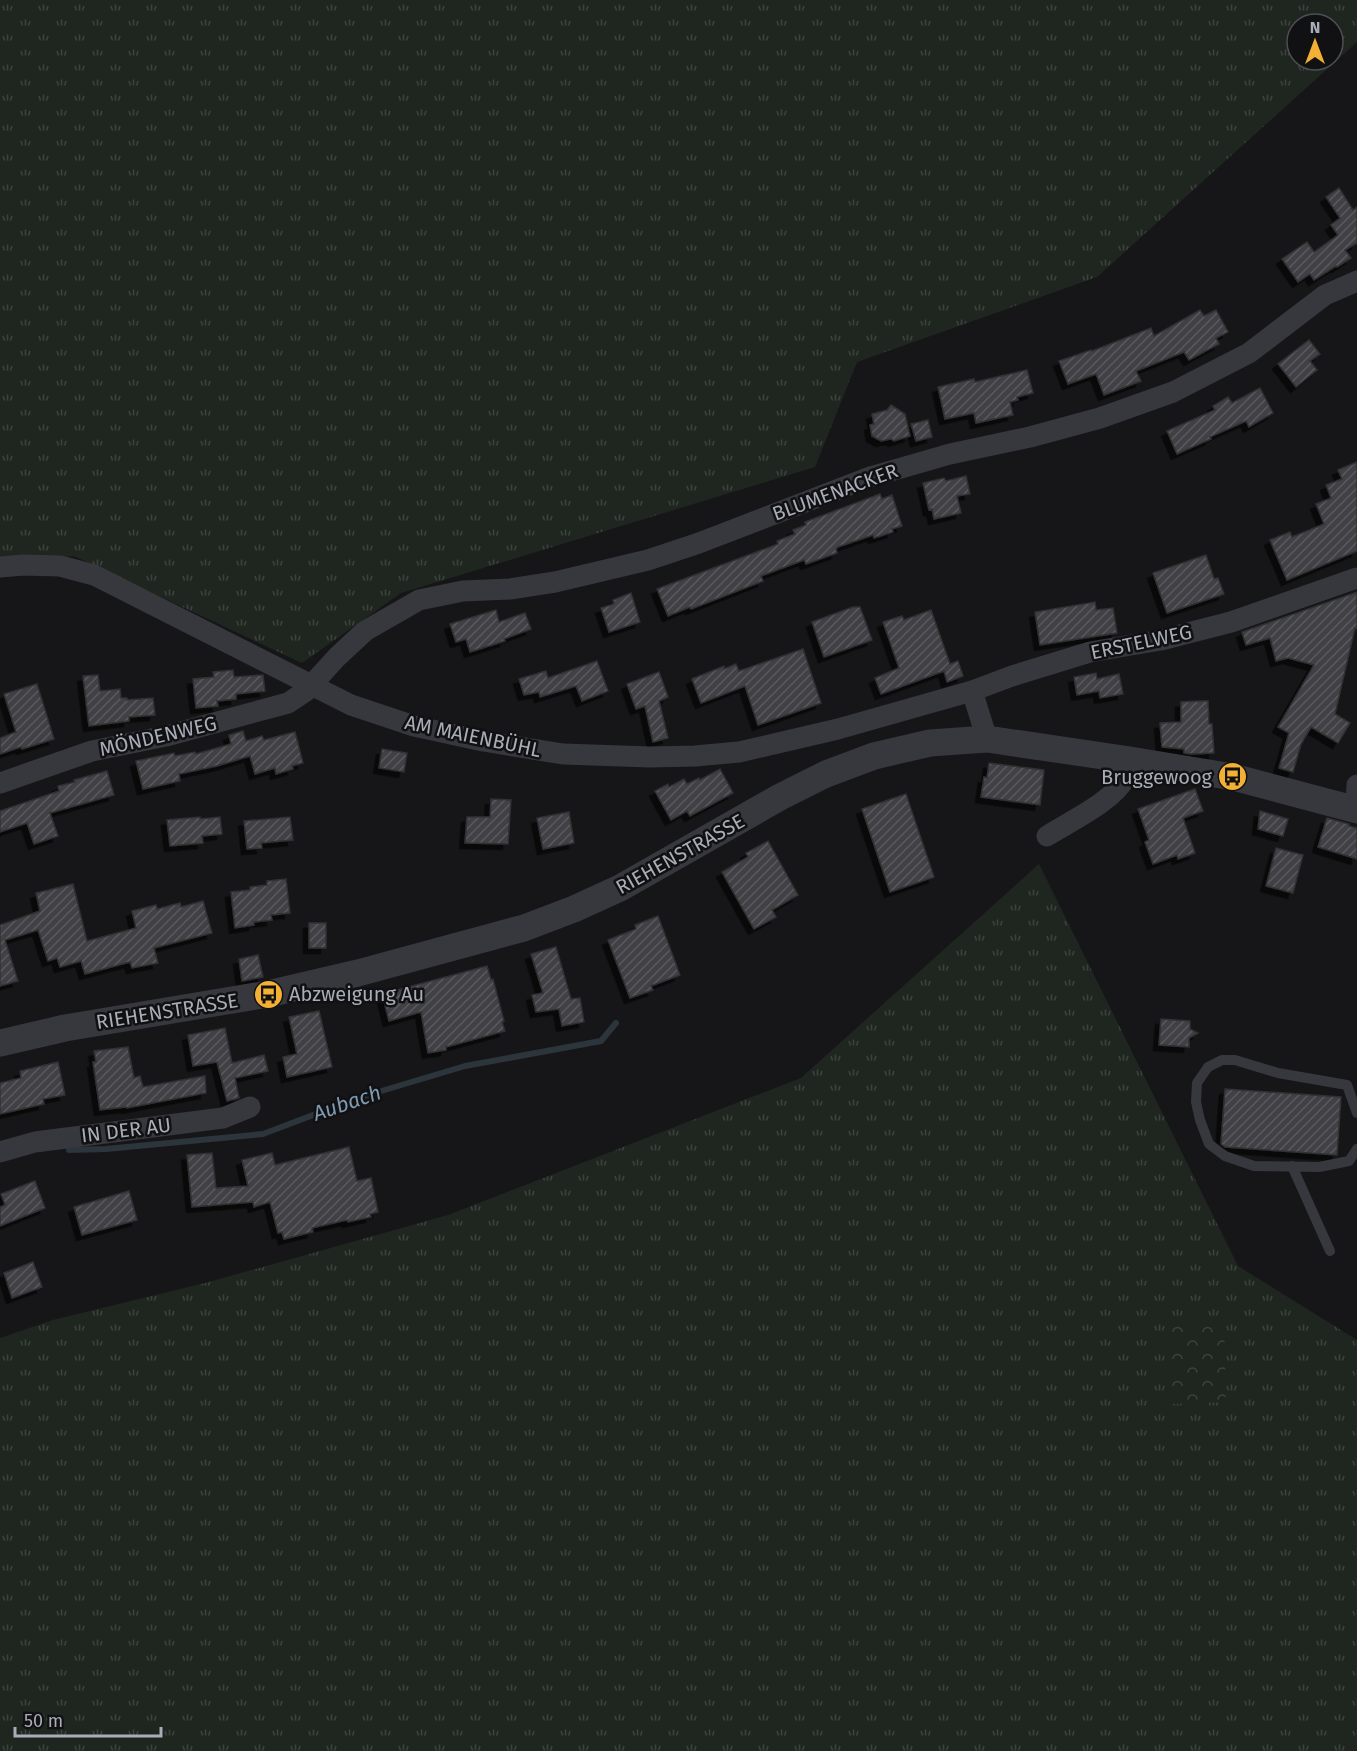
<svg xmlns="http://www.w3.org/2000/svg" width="1357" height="1751" font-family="'Fira Sans',sans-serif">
<defs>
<pattern id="grass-tufts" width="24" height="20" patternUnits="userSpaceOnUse" patternTransform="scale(1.5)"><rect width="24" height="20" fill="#1e261f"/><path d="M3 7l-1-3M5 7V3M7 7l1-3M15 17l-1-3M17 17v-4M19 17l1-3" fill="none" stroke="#3c433d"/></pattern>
<pattern id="forest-crowns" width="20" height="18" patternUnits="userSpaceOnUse" patternTransform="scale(1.5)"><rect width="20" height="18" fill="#1e261f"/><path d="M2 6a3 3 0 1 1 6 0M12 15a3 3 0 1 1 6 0" fill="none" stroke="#3c433d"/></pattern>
<pattern id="building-hatch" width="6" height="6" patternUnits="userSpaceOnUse" patternTransform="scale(1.5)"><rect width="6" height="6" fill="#404145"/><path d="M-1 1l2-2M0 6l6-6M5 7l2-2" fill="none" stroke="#595a5e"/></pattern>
<filter id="shadow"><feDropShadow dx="-5.5" dy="5.5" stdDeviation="0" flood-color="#0009"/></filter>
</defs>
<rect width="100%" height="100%" fill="#161618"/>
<g fill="url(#grass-tufts)" fill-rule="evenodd">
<path d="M0 0H1357V42L1097 277 857 362 815 467 401 593 302 663 74 556 0 561ZM1297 24H1333V60H1297Z"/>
<path d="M1039 864 1238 1266 1357 1340V1751H0V1338L53 1320 209 1282 448 1215 801 1078Z"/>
</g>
<path fill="url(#forest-crowns)" d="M1224 1323 1226 1402 1170 1404 1168 1325Z"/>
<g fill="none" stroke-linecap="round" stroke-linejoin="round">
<path stroke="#2c353c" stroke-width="6" d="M69 1150 106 1149 263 1134 358 1098 465 1066 601 1041 616 1023"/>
</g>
<g fill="url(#building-hatch)" stroke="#303034" stroke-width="1.5" filter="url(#shadow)">
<path d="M1339 188 1353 210 1357 207V243L1345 250 1351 258 1337 267 1336 266 1314 280 1310 274 1298 282 1282 259 1307 242 1314 252 1338 235 1331 225 1340 218 1326 197Z"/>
<path d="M1200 310 1204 316 1216 310 1228 332 1216 338 1219 344 1189 360 1184 352 1136 371 1141 381 1104 395 1096 374 1068 384 1059 361 1091 350 1092 351 1151 328 1154 336Z"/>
<path d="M1309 340 1320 354 1310 361 1317 370 1296 387 1278 364Z"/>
<path d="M1027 370 1033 393 1017 397 1018 400 1010 402 1013 415 976 423 974 413 945 419 938 387 974 379 975 382Z"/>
<path d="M1260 388 1273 413 1249 427 1246 421 1210 437 1211 439 1177 454 1167 431 1215 410 1213 406 1228 397 1232 403Z"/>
<path d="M891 405 905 414 910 436 894 441 891 439 881 441 872 436 870 425 874 424 872 414 887 410Z"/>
<path d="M928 420 932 437 916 441 911 424Z"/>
<path d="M1357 462V551L1287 580 1270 540 1290 532 1292 537 1324 524 1316 504 1331 498 1326 485 1342 479 1338 470Z"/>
<path d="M966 476 970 494 957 496 961 513 934 519 932 509 929 510 923 483 944 478 946 481Z"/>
<path d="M880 494 882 499 892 495 902 526 892 529 893 532 874 538 873 535 838 547 836 549 837 553 806 564 804 560 761 576 763 581 691 609 690 607 668 616 657 589 778 544 777 541 795 534 793 530 806 525 805 522Z"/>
<path d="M1206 555 1214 579 1218 578 1224 594 1167 613 1153 573Z"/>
<path d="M1357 592V629L1355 628 1335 714 1350 723 1338 743 1311 727 1301 744 1293 772 1279 768 1289 733 1278 727 1314 665 1288 658 1276 661 1270 638 1246 645 1242 632Z"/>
<path d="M631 593 640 622 609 632 601 608 614 604 613 600Z"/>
<path d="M1095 602 1096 610 1113 608 1117 633 1040 645 1035 612Z"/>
<path d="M853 607H860L872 640 824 657 812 622Z"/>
<path d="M496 610 499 622 525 613 531 629 504 639 505 641 470 652 466 639 456 642 450 624Z"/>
<path d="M931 610 950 664 958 661 963 676 947 682 944 671 881 694 875 678 899 668 883 622 902 616 904 620Z"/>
<path d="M803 649 821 703 758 725 745 686 701 703 692 679 724 666V669L736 664 739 671Z"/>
<path d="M597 661 608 691 582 701 576 686 540 697 539 692 524 695 519 679 546 671 548 678Z"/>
<path d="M233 670 234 677 263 675 265 691 236 694V699L217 701 218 706 196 708 193 679 214 677 213 672Z"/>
<path d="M659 672 668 697 659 701 668 738 653 742 645 706 636 709 627 684Z"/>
<path d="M1096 673 1097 679 1119 674 1123 694 1100 698 1099 691 1077 695 1074 677Z"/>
<path d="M98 675 100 691 120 689 121 698H127V700L153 698 155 715 129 717V721L89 726 83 676Z"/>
<path d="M37 684 54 739 22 749 21 747 0 754V738L16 732 4 694Z"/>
<path d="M1199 701H1208L1209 724H1212L1214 753 1191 754 1184 753V749L1162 747 1160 723 1181 722V702Z"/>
<path d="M243 731 246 741 262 736 264 740 295 732 303 763 292 766 293 769 276 774 275 768 255 774 250 756 217 766 179 774 180 781 143 789 136 761 174 753 175 756 195 752 196 754 231 744 229 735Z"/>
<path d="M382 749 407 753 404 772 379 768Z"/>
<path d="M989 763 1044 770 1040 805 981 797 984 777 987 778Z"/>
<path d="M720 769 733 793 690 816 687 811 671 820 655 791 668 784 669 787 684 779 687 784 699 778 700 780Z"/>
<path d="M107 771 114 795 50 813 58 836 34 844 27 823 0 832V811L59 791 58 786 75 782 74 780Z"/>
<path d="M1195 789 1203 811 1183 818 1195 853 1178 859 1177 855 1153 864 1145 842 1149 840 1138 809Z"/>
<path d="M906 794 934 877 890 892 862 809Z"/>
<path d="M491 799 511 800 508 844 465 843 467 817H490Z"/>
<path d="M1260 811 1288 819 1283 836 1258 829Z"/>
<path d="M569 812 574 843 543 849 537 818Z"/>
<path d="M200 817V819L220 817 222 834 202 836 203 843 170 846 167 820Z"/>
<path d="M290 817 293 840 261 843 262 848 247 849 244 821Z"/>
<path d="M1327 818 1349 824V826L1357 828V859L1318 847Z"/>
<path d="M768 841 798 895 772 910 776 917 754 929 722 872 748 857 746 853Z"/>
<path d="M1276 848 1303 855 1293 893 1266 886Z"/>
<path d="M286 879 290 913 271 915 272 920 254 922V925L235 928 231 892 250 890V887L267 885V881Z"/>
<path d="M73 884 87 941 136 928 132 911 156 905 157 909 180 903 181 907 203 901 212 933 154 948 158 963 132 968 130 962 85 974 81 961 60 967 57 958 48 961 38 930 5 940 18 981 0 986V925L40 911 36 893Z"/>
<path d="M658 916 680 975 651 986 653 990 630 998 608 940 636 929 635 925Z"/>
<rect x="309" y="923" width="17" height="25"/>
<path d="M556 947 571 999 580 998 584 1022 562 1026 559 1009 536 1012 532 995 543 993 531 954Z"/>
<path d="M258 955 263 977 242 981 239 959Z"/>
<path d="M487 966 491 980 493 979 504 1021 502 1022 505 1031 446 1047V1050L428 1053 421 1012 389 1021 382 994Z"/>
<path d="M319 1011 332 1067 287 1077 283 1057 297 1054 289 1017Z"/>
<path d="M1161 1019 1190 1021V1029L1198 1033 1189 1038V1047L1159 1045Z"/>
<path d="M225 1028 232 1063 264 1055 268 1071 235 1078 239 1098 227 1101 217 1062 193 1066 188 1035Z"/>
<path d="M128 1047 134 1078 140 1076 143 1087 205 1076 206 1093 127 1108 126 1107 100 1110 93 1062H96L94 1051Z"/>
<path d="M58 1062 65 1095 43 1099 44 1104 0 1114V1083L21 1078 20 1071Z"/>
<path d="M1225 1089 1341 1097 1337 1155 1225 1147 1221 1144Z"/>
<path d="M349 1147 357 1181 371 1178 378 1212 370 1214 371 1217 348 1222 347 1220 312 1228 313 1232 284 1239 282 1232 278 1233 270 1202 254 1207 253 1202 192 1207 187 1155 212 1153 216 1188 248 1186 242 1160 272 1153 275 1165Z"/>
<path d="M35 1181 45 1208 0 1226V1207L5 1205 1 1194Z"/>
<path d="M129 1191 137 1220 82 1235 74 1207Z"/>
<path d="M33 1262 42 1287 12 1298 4 1273Z"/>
</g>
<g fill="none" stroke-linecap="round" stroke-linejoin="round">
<g stroke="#37383d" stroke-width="10">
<path d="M1357 1113 1347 1085 1278 1073 1235 1060H1222L1208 1067 1197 1083 1196 1102 1200 1120 1209 1144 1225 1156 1254 1166 1319 1167 1349 1161 1357 1149"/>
<path d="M1292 1166 1330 1251"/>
</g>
<g stroke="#37383d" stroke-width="21">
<path d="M0 567 23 565 60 566 94 575 351 705 414 726 483 741 563 754 650 757 695 756 739 752 838 729 972 691 1012 676 1090 652 1161 640 1231 622 1357 578"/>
<path d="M972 691 987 739"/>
<path d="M0 783 92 751 166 736 288 703 306 691 337 657 365 631 419 600 463 591 510 589 555 582 648 560 699 543 870 477 950 454 1030 437 1100 418 1173 392 1249 353 1325 295 1357 281"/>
<path d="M1356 810 1357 785"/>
<path d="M1047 836C1069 822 1114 801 1125 778 1128 772 1129 766 1130 760"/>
<path d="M0 1152 35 1142 223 1118 250 1107"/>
</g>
<path stroke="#37383d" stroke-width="27" d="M0 1043 65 1028 268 994 358 973 524 928 574 909 620 888 780 797 826 774 874 756 930 743 987 739 1130 760 1233 777 1357 810"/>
</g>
<defs>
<symbol id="bus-disc" viewBox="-11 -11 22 22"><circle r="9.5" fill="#f2b134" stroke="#111113"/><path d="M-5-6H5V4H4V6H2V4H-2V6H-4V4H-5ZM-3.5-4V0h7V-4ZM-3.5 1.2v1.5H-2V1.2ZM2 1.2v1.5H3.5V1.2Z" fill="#111"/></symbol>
</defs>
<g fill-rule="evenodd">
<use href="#bus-disc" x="1216" y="760" width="33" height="33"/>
<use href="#bus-disc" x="252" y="978" width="33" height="33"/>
</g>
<g text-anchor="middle" stroke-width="5" stroke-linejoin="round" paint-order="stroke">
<g font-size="20" fill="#a8adb8" stroke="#111113">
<text transform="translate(835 492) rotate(-20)" y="7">BLUMENACKER</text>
<text transform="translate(1141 642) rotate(-12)" y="7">ERSTELWEG</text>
<text transform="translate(158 736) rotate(-13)" y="7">MÖNDENWEG</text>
<text transform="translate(473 736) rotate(12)" y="7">AM MAIENBÜHL</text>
<text transform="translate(680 854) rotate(-29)" y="7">RIEHENSTRASSE</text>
<text transform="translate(167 1011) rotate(-9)" y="7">RIEHENSTRASSE</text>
<text transform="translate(126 1130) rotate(-7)" y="7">IN DER AU</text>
</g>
<g font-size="20" fill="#a8adb8" stroke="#111113" text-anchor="end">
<text x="1212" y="784">Bruggewoog</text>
<text x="289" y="1001" text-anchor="start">Abzweigung Au</text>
</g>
<g font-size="21" font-style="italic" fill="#7f9bb3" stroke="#111113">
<text transform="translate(347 1103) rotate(-19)" y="7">Aubach</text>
</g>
</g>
<g transform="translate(1315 42)"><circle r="28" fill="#111113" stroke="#4d4f55" stroke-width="1.5"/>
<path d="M0-4.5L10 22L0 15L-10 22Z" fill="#f2b134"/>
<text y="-9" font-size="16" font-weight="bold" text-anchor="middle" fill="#a8adb8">N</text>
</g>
<path d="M15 1727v9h146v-9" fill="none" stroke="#a8adb8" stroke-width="3"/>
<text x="24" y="1727" font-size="18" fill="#a8adb8" stroke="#111113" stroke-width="4.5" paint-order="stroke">50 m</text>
</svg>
